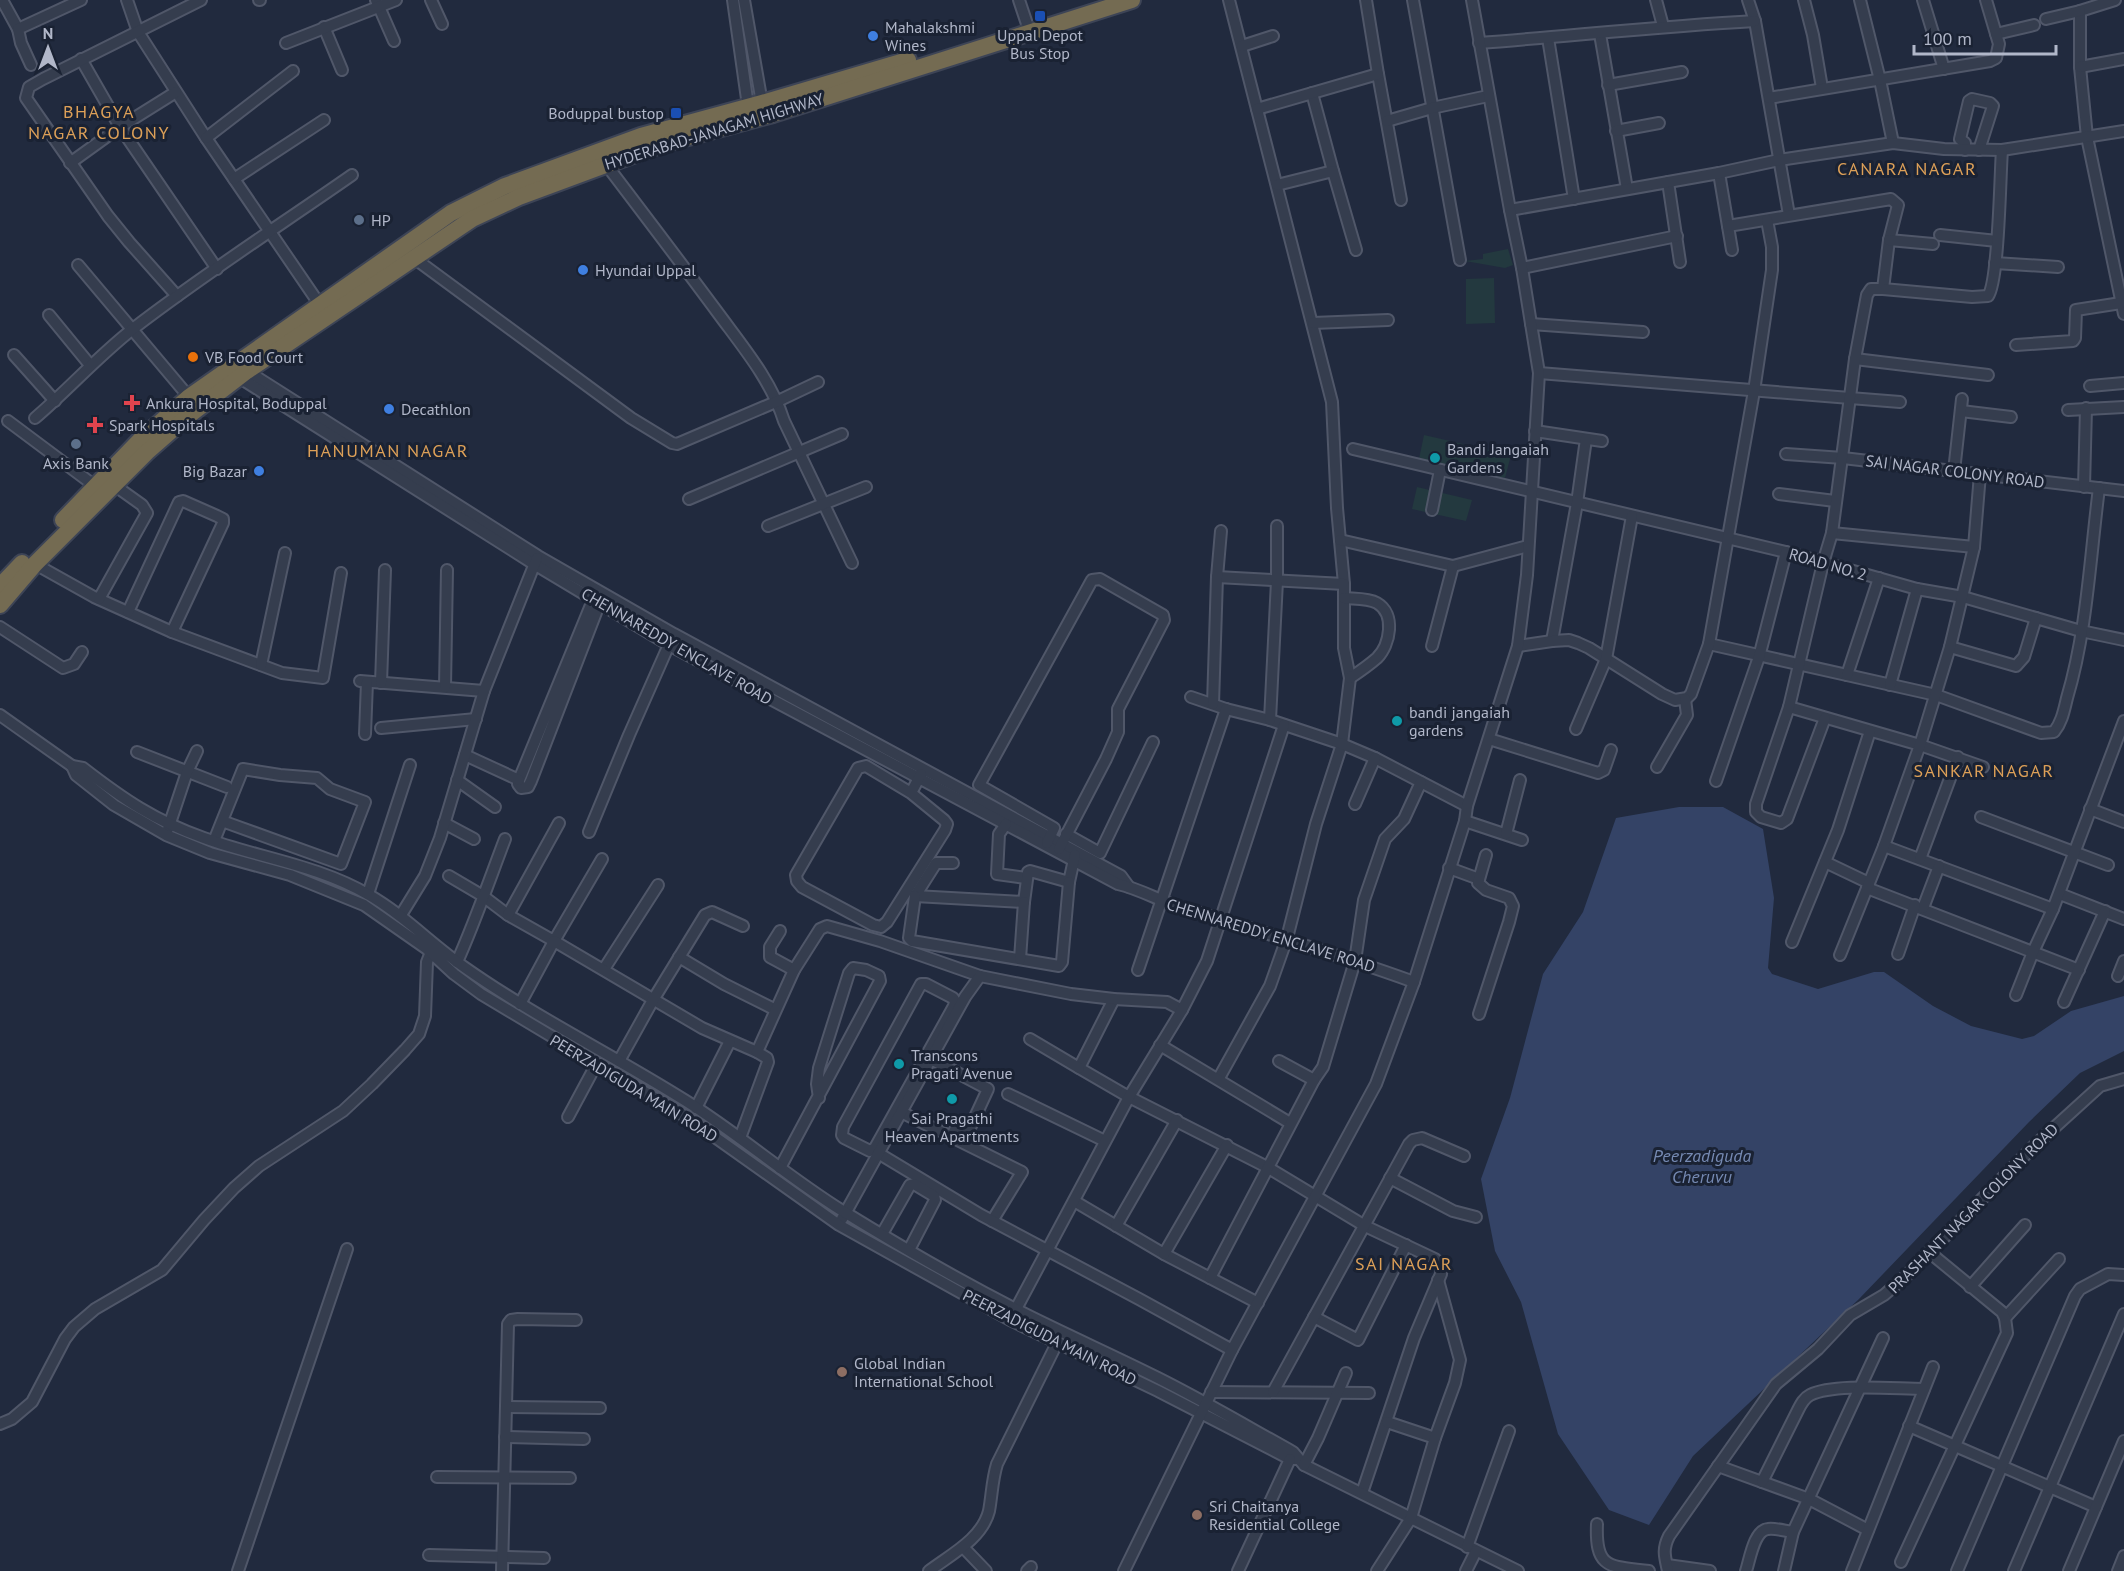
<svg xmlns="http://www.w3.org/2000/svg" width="2124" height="1571" font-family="'PT Sans',sans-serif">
<rect width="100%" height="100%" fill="#212a3e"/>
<g fill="#23393f">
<path d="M1508 249 1513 265 1505 268 1465 261 1483 259V254Z"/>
<path d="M1494 278 1495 323 1466 324V279Z"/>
<path d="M1424 435 1511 455 1505 478 1419 459Z"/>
<path d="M1417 487 1472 500 1466 521 1412 509Z"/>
</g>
<path fill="#344366" d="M1679 807H1723L1763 829 1774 898 1768 968 1772 974 1818 989 1874 972H1884L1933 1006 1971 1026 2022 1039 2034 1036 2071 1011 2124 996V1051L2080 1073 2029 1122 1859 1299 1693 1456 1649 1525 1609 1510 1558 1434 1521 1302 1495 1251 1481 1179 1510 1098 1543 974 1583 912 1616 818Z"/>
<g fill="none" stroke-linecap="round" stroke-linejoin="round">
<defs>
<g id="minor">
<path d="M2 0 18 29"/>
<path d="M127 0 138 32 206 138 320 305"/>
<path d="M259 0H260"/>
<path d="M376 0 394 41"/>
<path d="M431 0 442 24"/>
<path d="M733 0 748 106"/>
<path d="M744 0 762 103"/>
<path d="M1019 0 1027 24"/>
<path d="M1229 0 1332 402 1337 508 1344 584"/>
<path d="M1413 0 1460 260"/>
<path d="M1656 0 1663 26"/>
<path d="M1748 0 1755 21 1789 215"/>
<path d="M1804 0 1813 35 1822 88"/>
<path d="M1860 0 1880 80 1893 143"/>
<path d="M1923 0 1944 69"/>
<path d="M2115 0 2080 11V67L2087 137 2124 314"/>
<path d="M2046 19 2080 11"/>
<path d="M324 27 342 70"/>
<path d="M1600 34 1627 189"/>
<path d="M1996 34 2034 25"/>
<path d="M1548 38 1574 199"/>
<path d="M286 43 396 0"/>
<path d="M1479 43C1571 36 1663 26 1755 21"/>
<path d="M1242 46 1273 36"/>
<path d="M81 59 120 127 217 269"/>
<path d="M31 65 21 43 18 29 81 0"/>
<path d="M2080 67 2124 59"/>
<path d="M1378 74 1401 200"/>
<path d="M1608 85 1682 72"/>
<path d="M1312 93 1333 171"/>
<path d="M1769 98 1990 61 1996 58 1999 44 1986 0"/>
<path d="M1257 109 1378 74 1366 0"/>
<path d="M1387 121 1432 108 1488 96"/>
<path d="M1616 131 1659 123"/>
<path d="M206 138 293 71"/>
<path d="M1965 150V143L1960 139 1969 101 1972 99 1990 103 1993 106 1979 150"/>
<path d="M70 163 120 127 176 92"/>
<path d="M605 163C643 213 681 263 718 313 743 347 771 380 784 421L852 563"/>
<path d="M1719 173 1732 250"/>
<path d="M234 179 324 120"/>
<path d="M1668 182 1680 262"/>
<path d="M1277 185 1333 171 1356 250"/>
<path d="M1510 210 1719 173 1779 160 1893 143 1944 149 2002 150 2124 131"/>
<path d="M1728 226 1891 199 1898 205 1889 240 1883 289"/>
<path d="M1940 235 1997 241"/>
<path d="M1889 240 1933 244"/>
<path d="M414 258 631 418 672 443 677 444 778 401 818 382"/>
<path d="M1995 263 2058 267"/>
<path d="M78 265 189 397"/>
<path d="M1522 268 1677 236"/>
<path d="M177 296 129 242 108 216 26 98 29 87 43 79 201 0"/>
<path d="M49 315 90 365"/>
<path d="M1313 323 1388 320"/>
<path d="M1531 324 1643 332"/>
<path d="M2016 345 2073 341 2075 338 2076 310 2121 303"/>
<path d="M14 355 55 401"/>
<path d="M1855 359 1988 375"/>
<path d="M247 371 538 556 674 634 1121 876 1129 887"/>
<path d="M1539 373 1900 402"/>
<path d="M240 378 534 564 669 645 1118 884C1140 889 1160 901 1182 908 1260 931 1337 954 1414 982"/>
<path d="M2090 386 2124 383"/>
<path d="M2068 410 2124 407"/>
<path d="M1961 411 2011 417"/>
<path d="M35 418C69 389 98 356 134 328 204 274 279 226 352 175"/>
<path d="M8 421 95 486"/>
<path d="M1535 431 1602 441"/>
<path d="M1353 449 1786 552 1917 589 1963 597 2081 631 2124 640"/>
<path d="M1786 454 1843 458 2124 491"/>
<path d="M1954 471 1962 399"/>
<path d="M2084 487 2086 408"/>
<path d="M1779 494 1835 501"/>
<path d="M689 499 842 434"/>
<path d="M1432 510 1440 470"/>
<path d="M768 526 866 487"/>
<path d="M1832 533 1974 547"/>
<path d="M1340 540 1453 566 1528 546"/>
<path d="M35 564 94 597 172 632 282 673 323 678 341 573"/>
<path d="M1217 577 1344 584V648L1350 678 1342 744 1316 824 1287 938 1270 986 1219 1078"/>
<path d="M596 593 519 780 518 784 521 788 528 787 531 781 602 597"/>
<path d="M1344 598C1355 599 1368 598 1377 603 1396 614 1390 645 1377 658 1369 665 1359 672 1350 678"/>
<path d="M99 599 147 513 142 505 114 485"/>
<path d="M128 612 179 502 183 501 217 516 223 519V523L172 632"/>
<path d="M0 627 63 668 74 664 82 652"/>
<path d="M1552 641 1577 503 1586 439"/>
<path d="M1709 644 1936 695 2041 733 2054 732C2062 722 2064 710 2067 698 2087 631 2090 558 2099 488"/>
<path d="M1432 646 1453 566"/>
<path d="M1518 646 1552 641 1569 640 1578 643 1589 648 1662 694 1675 700 1687 698 1691 694 1709 644 1754 391 1772 270V247L1767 220"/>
<path d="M1950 647 2016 666 2024 657 2036 618"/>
<path d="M261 665 285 553"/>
<path d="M1847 675 1879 578"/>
<path d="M360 681 484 691"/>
<path d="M381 683 385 570"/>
<path d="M1890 685 1917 589"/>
<path d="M445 687 447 570"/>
<path d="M1191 697 1226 709 1270 720 1342 744 1375 758 1467 806"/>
<path d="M1213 704 1217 577 1221 531"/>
<path d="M1789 707 1920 745 1983 767"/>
<path d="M0 715 72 766"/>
<path d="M1825 718 1787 819 1781 823 1761 817 1756 812V804L1789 707 1823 563 1832 533 1855 359 1867 295 1871 289H1883L1972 297 1988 296C1999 281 2000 175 2002 150"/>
<path d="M1270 720 1277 581V526"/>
<path d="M381 728 476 719"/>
<path d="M1576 729 1606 659 1632 516"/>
<path d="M365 734 367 682"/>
<path d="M1489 739 1598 773 1604 770 1611 750"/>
<path d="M137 752 227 787"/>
<path d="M465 755 519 780"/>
<path d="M1657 767 1687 715 1685 699"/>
<path d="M457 780 495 807"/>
<path d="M1716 781 1759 657 1786 552"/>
<path d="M911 793 944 820 947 824 945 830 887 922 881 927 873 925 802 887 797 881 796 875 858 768 866 766 911 793 921 774"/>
<path d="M1355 804 1375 758"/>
<path d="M2090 809 2124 822"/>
<path d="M1981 817 2108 865"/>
<path d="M1465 821 1522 840"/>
<path d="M444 823 474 839"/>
<path d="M1006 824 999 834 997 874 1026 878"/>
<path d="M168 829 187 772 197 751"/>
<path d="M589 832 629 735 671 640"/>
<path d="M1066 834 1100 853 1153 742"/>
<path d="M1506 834 1520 780"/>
<path d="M214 841 222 821 341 864 365 802 330 789 317 778 280 775 243 769 222 821"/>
<path d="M1047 843 1054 828 979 785 1092 580 1100 579 1163 615 1164 620 1118 709V732L1106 759 1059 849"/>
<path d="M1884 846 2053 909"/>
<path d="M1920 859 1958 757"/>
<path d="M1825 862 1869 883"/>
<path d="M953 863H936L915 896 1024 902 1028 872 1030 871 1069 882 1075 855"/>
<path d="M1449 868 1479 879"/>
<path d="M449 876 483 896 508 915 554 941 602 859"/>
<path d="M1867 888 2079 970"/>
<path d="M368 894 410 765"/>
<path d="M2060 894 2124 919"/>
<path d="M915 896 909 938 912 941 1059 966 1062 962 1069 882"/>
<path d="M1923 908 1939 866"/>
<path d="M401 915 425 876 440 838 484 691 537 558"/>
<path d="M508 915 559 823"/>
<path d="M780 931 770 947V957L794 970"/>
<path d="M1792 942 1838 830 1870 731"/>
<path d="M1898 954 1915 905"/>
<path d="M1840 955 1884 846 1920 745 1950 647 1974 547 1980 474"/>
<path d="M679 957 724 984 774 1009"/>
<path d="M1020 959 1024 902"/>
<path d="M457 962C475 922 489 881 505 839"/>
<path d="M604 969 658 885"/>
<path d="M1138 970 1226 709"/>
<path d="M2118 976 2124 961"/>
<path d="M921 984H926L953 998 955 1001 954 1006 875 1148 870 1151 844 1138 842 1135 843 1127Z"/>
<path d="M2016 995 2033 952 2053 909 2124 721"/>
<path d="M1114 999 1079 1068 1129 1097 1267 1167 1365 1226 1435 1259C1440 1264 1442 1267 1441 1274L1414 1338 1362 1493"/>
<path d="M2064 1002 2105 911"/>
<path d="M520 1004 554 941 702 1028 757 1052"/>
<path d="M1479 1014 1509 922 1513 906 1509 898 1486 890 1478 883 1486 855"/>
<path d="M1030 1039 1079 1068"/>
<path d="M1160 1045 1290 1123"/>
<path d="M931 1059 988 1089 969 1130 957 1125 952 1137"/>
<path d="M619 1061 653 1000 705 915 712 912 743 926"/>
<path d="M1314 1080 1323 1067 1355 961 1364 900 1385 839 1404 819 1421 782"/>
<path d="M1008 1094 1105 1141"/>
<path d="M696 1108 730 1041"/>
<path d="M901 1112 1022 1172 992 1221"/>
<path d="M568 1117 597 1063"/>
<path d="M740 1138 768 1062 767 1058 757 1052 794 970 820 929 827 926 880 941 980 976"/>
<path d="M878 1153 981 1215 1139 1299 1232 1350"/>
<path d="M780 1168 880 981 879 976 866 970 853 968 849 973 819 1068 817 1084 819 1098"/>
<path d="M1390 1178 1453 1211 1476 1217"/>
<path d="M1074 1201 1164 1254 1258 1303"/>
<path d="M842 1219 965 997 980 976 1071 994 1114 999 1167 1002 1182 1010"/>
<path d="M1116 1226 1177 1120"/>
<path d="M882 1234 910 1185 914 1184 934 1196 935 1200 909 1250"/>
<path d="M1164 1254 1227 1145"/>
<path d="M1210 1278 1314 1080 1279 1061"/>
<path d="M1970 1287 2025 1225"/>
<path d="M1016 1309 1129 1097 1182 1010 1207 961 1284 725"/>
<path d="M1314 1317 1358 1340 1406 1245"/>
<path d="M2005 1318 2059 1259"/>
<path d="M1211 1392 1369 1393"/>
<path d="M1273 1392 1409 1144 1413 1140 1422 1138 1464 1156"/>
<path d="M506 1407 600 1408"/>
<path d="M1387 1422 1435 1438"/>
<path d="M0 1424 12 1419 32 1402 65 1339 74 1327 95 1309 162 1270 204 1220 234 1188 259 1166 343 1111 372 1084 405 1050 419 1034 425 1016 427 962 431 952"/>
<path d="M1909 1426 2096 1507"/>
<path d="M505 1437 584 1439"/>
<path d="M1298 1459H1290L1158 1391 1010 1320 839 1225 688 1118 481 994 454 974 427 949 364 905 290 875 210 853 166 835 114 805 76 775 72 766 83 768C123 799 155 821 204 838 259 858 318 865 369 895 404 915 431 944 464 967 535 1017 613 1055 686 1101 740 1135 788 1177 841 1210 901 1247 962 1282 1025 1314 1069 1336 1114 1356 1158 1378 1204 1401 1248 1427 1293 1452L1304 1465 1518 1571"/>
<path d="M1304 1465 1318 1438 1346 1373"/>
<path d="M1718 1466 1809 1499 1868 1530"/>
<path d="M437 1477 570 1478"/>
<path d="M1762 1482 1798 1410C1801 1404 1804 1398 1810 1395 1834 1383 1895 1389 1924 1389"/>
<path d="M1597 1524C1595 1570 1610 1566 1649 1571"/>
<path d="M963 1547 986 1571"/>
<path d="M1467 1547 1509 1431"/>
<path d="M429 1555 544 1558"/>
<path d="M1901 1562 2007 1333 2005 1318 2002 1312 1929 1252"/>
<path d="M1667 1565 1710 1571"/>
<path d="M238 1571 347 1249"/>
<path d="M502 1571 508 1324 511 1320 518 1319 576 1320"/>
<path d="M929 1571C950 1555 982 1539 989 1511 992 1495 992 1480 997 1464L1057 1343"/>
<path d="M1027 1571 1031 1567"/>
<path d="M1124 1571 1232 1350 1376 1084 1414 982 1465 821 1467 806 1518 646 1527 575 1539 373 1522 268 1510 210 1472 0"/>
<path d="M1238 1571 1290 1459"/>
<path d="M1377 1571 1411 1518 1435 1438 1455 1383 1460 1360 1438 1280"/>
<path d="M1466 1571 1476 1551"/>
<path d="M1668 1571C1665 1557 1662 1550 1669 1536L1776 1384 1818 1349 1850 1315 1884 1295 1906 1276 2034 1146 2100 1086 2124 1079"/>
<path d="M1746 1571C1750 1559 1754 1530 1768 1529 1776 1528 1785 1531 1793 1532"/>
<path d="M1784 1571 1793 1532 1883 1338"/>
<path d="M1852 1571 1933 1367"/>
<path d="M1957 1571 2075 1296 2080 1289 2108 1274 2124 1275"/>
<path d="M2014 1571 2124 1314"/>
<path d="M2069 1571 2124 1441"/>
<path d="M2118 1571 2124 1556"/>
</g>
<g id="highway">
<path d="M63 520 140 440 189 397 451 213 505 186 641 136 762 103 908 60"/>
<path d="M0 586 22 563"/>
<path d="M0 605 35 564 147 452 187 417 247 371 472 219 519 197 662 144 773 114 1132 0"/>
</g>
</defs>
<use href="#minor" stroke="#505769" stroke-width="14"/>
<use href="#highway" stroke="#3d4456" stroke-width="20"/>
<use href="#minor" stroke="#353d4e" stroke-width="10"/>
<use href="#highway" stroke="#746b52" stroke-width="16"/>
</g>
<g fill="#1a4fb4" stroke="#1a2233" stroke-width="2">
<rect x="1034" y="10" width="12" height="12" rx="3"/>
<rect x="670" y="107" width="12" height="12" rx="3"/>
</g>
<g fill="#3f7fe0" stroke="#1a2233" stroke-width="2">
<circle cx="873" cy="36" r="6"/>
<circle cx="583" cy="270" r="6"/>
<circle cx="389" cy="409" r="6"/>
<circle cx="259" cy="471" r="6"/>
</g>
<g fill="#5c6f8a" stroke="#1a2233" stroke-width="2">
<circle cx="359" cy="220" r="6"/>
<circle cx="76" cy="444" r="6"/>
</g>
<circle fill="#e8710a" stroke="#1a2233" stroke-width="2" cx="193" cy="357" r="6"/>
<g fill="#e0444e" stroke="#1a2233" stroke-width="2">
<path d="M129 394h6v6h6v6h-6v6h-6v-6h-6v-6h6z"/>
<path d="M92 416h6v6h6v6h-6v6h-6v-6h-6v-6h6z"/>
</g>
<g fill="#0f9aa8" stroke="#1a2233" stroke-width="2">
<circle cx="1435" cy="458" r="6"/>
<circle cx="1397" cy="721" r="6"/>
<circle cx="899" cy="1064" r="6"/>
<circle cx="952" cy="1099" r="6"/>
</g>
<g fill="#8d6e63" stroke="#1a2233" stroke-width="2">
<circle cx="842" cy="1372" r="6"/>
<circle cx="1197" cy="1515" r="6"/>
</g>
<g text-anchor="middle" stroke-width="6" stroke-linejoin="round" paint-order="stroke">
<g font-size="16" fill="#b1b7c9" stroke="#1a2233" text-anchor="start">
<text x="885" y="33">Mahalakshmi<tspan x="885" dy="18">Wines</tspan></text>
<text x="1040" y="41" text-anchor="middle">Uppal Depot<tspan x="1040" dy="18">Bus Stop</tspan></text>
<text x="664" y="119" text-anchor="end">Boduppal bustop</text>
<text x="371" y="226">HP</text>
<text x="595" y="276">Hyundai Uppal</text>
<text x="205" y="363">VB Food Court</text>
<text x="146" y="409">Ankura Hospital, Boduppal</text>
<text x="401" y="415">Decathlon</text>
<text x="109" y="431">Spark Hospitals</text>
<text x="1447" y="455">Bandi Jangaiah<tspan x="1447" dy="18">Gardens</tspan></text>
<text x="76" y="469" text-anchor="middle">Axis Bank</text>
<text x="247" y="477" text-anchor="end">Big Bazar</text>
<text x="1409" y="718">bandi jangaiah<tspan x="1409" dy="18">gardens</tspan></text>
<text x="911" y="1061">Transcons<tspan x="911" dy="18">Pragati Avenue</tspan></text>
<text x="952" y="1124" text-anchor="middle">Sai Pragathi<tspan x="952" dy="18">Heaven Apartments</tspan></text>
<text x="854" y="1369">Global Indian<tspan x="854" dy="18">International School</tspan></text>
<text x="1209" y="1512">Sri Chaitanya<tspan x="1209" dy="18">Residential College</tspan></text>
</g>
<g font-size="16" fill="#b1b7c9" stroke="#1a2233">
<text transform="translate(714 131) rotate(-17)" y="6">HYDERABAD-JANAGAM HIGHWAY</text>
<text transform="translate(1955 471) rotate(7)" y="6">SAI NAGAR COLONY ROAD</text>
<text transform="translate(1828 564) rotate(16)" y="6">ROAD NO. 2</text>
<text transform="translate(677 646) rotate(30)" y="6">CHENNAREDDY ENCLAVE ROAD</text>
<text transform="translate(1271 935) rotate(17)" y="6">CHENNAREDDY ENCLAVE ROAD</text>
<text transform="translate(634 1088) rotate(31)" y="6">PEERZADIGUDA MAIN ROAD</text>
<text transform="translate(1973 1208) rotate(-45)" y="6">PRASHANT NAGAR COLONY ROAD</text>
<text transform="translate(1050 1337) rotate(27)" y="6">PEERZADIGUDA MAIN ROAD</text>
</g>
<g font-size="18" letter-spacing="1.5" fill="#dda058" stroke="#1a2233">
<text x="99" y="118">BHAGYA<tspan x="99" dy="21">NAGAR COLONY</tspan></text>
<text x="1907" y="175">CANARA NAGAR</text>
<text x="388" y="457">HANUMAN NAGAR</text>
<text x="1984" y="777">SANKAR NAGAR</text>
<text x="1404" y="1270">SAI NAGAR</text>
</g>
<g font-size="18" font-style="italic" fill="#768ab3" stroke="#1a2233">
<text x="1702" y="1162">Peerzadiguda<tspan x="1702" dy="21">Cheruvu</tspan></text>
</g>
</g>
<g transform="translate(48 48)" stroke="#1a2233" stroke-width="4.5" paint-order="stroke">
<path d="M0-4.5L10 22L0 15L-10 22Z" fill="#b1b7c9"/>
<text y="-9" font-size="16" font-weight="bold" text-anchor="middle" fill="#b1b7c9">N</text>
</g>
<path d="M1914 45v9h142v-9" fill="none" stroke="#b1b7c9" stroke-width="3"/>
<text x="1923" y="45" font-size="18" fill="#b1b7c9" stroke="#1a2233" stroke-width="4.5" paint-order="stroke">100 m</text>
</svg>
